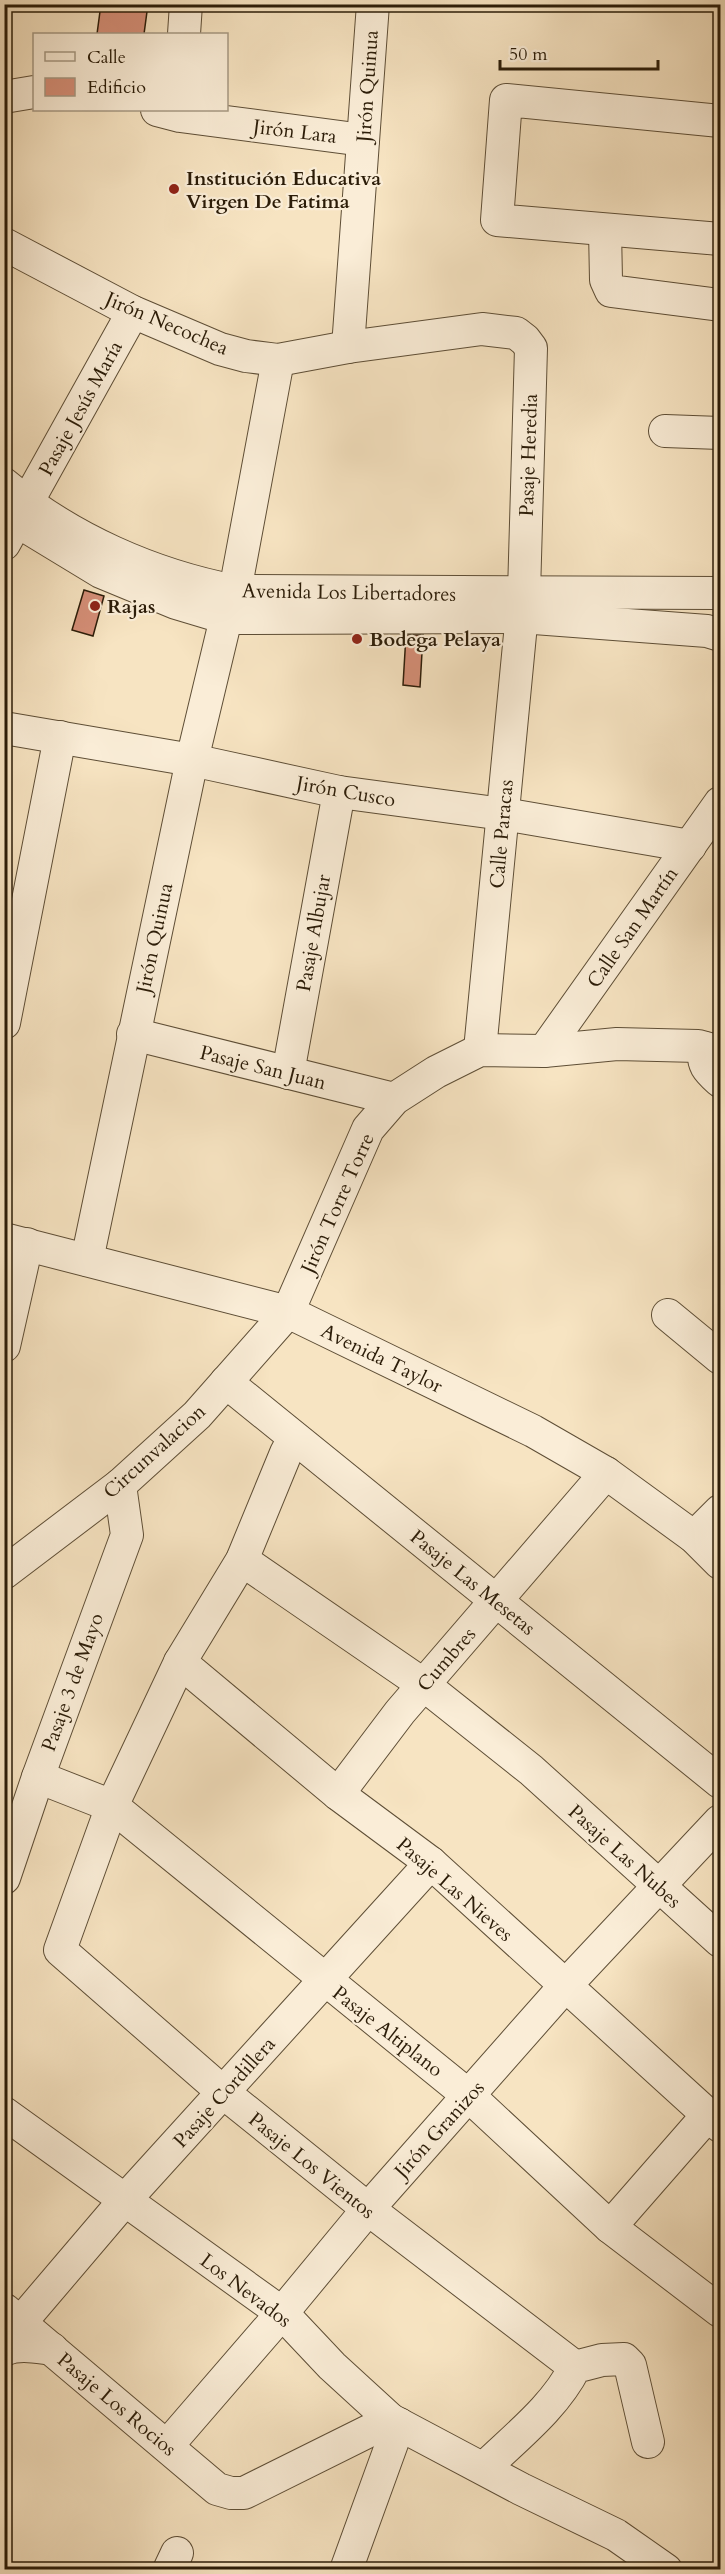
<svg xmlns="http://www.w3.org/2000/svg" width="725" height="2574" font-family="Cardo,serif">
<rect width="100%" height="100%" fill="#f7e4c2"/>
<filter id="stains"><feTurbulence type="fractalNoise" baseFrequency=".00333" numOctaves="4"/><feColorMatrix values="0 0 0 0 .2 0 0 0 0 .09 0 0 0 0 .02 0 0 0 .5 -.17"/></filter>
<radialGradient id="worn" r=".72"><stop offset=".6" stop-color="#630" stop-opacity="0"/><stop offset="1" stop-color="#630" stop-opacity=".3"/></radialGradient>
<g fill="#d68f78" stroke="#2b1c08" stroke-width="1.5">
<path d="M101 4H148L144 34H97Z"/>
<path d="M84 590 104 596 93 636 72 630Z"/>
<path d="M406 635H423L420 687 403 685Z"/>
</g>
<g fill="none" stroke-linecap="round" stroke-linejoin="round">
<defs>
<g id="minor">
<path d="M184 34 186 4"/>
<path d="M4 97 34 92"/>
<path d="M157 110 180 116 363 140"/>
<path d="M720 121 506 100 497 220 720 239"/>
<path d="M605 230 606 280 611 291 720 305"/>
<path d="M4 244 133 312 220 349 246 356 278 360 348 347 482 329 516 333 525 340 531 348 524 593 480 1050"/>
<path d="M348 347 373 4"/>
<path d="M665 431 720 433"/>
<path d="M4 484C70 539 152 575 235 591L720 593"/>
<path d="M4 511 17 521 101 572 176 603 226 618 521 617 707 631 720 635"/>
<path d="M4 544 133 312"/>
<path d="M4 728 192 760 339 792 503 814 690 846"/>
<path d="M4 1023 60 737"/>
<path d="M133 1034 394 1099"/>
<path d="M704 1048C702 1065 708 1070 720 1081"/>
<path d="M544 1051 720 803"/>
<path d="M288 1073 339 792"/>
<path d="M4 1239 288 1312 533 1431 606 1473 694 1537 720 1563"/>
<path d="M87 1260 192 760 226 618 235 591 278 360"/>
<path d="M668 1315 720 1358"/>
<path d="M4 1346 27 1244"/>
<path d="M226 1382 720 1782"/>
<path d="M294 1438 286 1453 242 1560 180 1662 112 1806 60 1950 224 2093 368 2209 575 2367"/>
<path d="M694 1537 720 1511"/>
<path d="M242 1560 424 1685 531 1770 720 1941"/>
<path d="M4 1573 120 1485 197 1415 288 1312 368 1129 394 1099 436 1072 480 1050 544 1051 617 1044 698 1046 720 1052"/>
<path d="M180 1662 338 1794 431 1863 720 2126"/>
<path d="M38 1777 112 1806 469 2096 610 2227 720 2311"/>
<path d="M338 1794 400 1712 606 1473"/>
<path d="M4 1878 38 1777 127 1535 120 1485"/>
<path d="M4 2113 282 2313 332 2366 391 2420 521 2489 616 2535 666 2570"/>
<path d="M610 2227 707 2116"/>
<path d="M5 2310 217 2489 231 2493H244L391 2420"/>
<path d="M21 2322 124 2201 431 1863"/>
<path d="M4 2350C19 2343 36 2347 52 2349"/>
<path d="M167 2446 282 2313 368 2209 565 1986 720 1821"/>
<path d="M484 2468C516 2437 555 2407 575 2367L602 2360 624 2359 630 2365 648 2442"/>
<path d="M169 2570 177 2553"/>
<path d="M346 2570 399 2424"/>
</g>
</defs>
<use href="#minor" stroke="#5e4e36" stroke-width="34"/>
<use href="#minor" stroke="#faedd7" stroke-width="32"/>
</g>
<g fill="#8f2418" stroke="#faedd7" stroke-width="2">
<circle cx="174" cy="189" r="6"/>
<circle cx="95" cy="606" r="6"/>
<circle cx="357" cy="639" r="6"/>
</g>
<g text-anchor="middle" stroke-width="4.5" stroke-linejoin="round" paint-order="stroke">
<g font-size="20" fill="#2b1c08" stroke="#faedd7">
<text transform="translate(367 86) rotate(-86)" y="7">Jirón Quinua</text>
<text transform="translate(295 131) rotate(7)" y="7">Jirón Lara</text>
<text transform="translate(167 323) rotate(23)" y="7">Jirón Necochea</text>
<text transform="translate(80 408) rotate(-61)" y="7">Pasaje Jesús María</text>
<text transform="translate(528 455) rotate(-88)" y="7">Pasaje Heredia</text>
<text transform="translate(349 592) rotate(1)" y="7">Avenida Los Libertadores</text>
<text transform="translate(346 791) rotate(10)" y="7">Jirón Cusco</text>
<text transform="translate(501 834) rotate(-85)" y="7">Calle Paracas</text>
<text transform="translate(632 927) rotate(-55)" y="7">Calle San Martín</text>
<text transform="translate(313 933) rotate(-80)" y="7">Pasaje Albujar</text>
<text transform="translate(154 938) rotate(-78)" y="7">Jirón Quinua</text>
<text transform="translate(263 1067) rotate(14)" y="7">Pasaje San Juan</text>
<text transform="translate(337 1203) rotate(-66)" y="7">Jirón Torre Torre</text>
<text transform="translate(382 1358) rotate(26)" y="7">Avenida Taylor</text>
<text transform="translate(154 1451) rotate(-42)" y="7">Circunvalacion</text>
<text transform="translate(473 1582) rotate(39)" y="7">Pasaje Las Mesetas</text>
<text transform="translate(446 1659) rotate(-49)" y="7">Cumbres</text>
<text transform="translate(72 1682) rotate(-70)" y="7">Pasaje 3 de Mayo</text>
<text transform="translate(625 1856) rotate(42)" y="7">Pasaje Las Nubes</text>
<text transform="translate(455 1889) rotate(41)" y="7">Pasaje Las Nieves</text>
<text transform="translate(388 2031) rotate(38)" y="7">Pasaje Altiplano</text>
<text transform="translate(224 2092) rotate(-48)" y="7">Pasaje Cordillera</text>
<text transform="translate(439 2129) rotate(-48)" y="7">Jirón Granizos</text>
<text transform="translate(312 2165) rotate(39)" y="7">Pasaje Los Vientos</text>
<text transform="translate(246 2290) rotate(37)" y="7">Los Nevados</text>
<text transform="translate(117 2404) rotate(40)" y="7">Pasaje Los Rocios</text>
</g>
<g font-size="20" font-weight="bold" fill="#2b1c08" stroke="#faedd7" text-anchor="start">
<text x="186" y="185">Institución Educativa<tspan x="186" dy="23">Virgen De Fatima</tspan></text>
<text x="107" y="613">Rajas</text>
<text x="369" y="646">Bodega Pelaya</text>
</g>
</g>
<rect width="725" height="2574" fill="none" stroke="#f7e4c2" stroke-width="24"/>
<rect x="6" y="6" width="713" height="2562" fill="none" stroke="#2b1c08" stroke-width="3"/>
<rect x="12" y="12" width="701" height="2550" fill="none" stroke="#2b1c08" stroke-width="1.5"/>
<rect x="33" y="33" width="195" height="78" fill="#faedd7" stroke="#a79984" stroke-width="1.5"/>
<rect x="45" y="52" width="30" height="9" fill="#faedd7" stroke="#a79984" stroke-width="1.5"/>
<text x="87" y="63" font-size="18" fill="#2b1c08">Calle</text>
<rect x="45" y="78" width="30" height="18" fill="#d68f78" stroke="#a79984" stroke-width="1.5"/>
<text x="87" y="93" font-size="18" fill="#2b1c08">Edificio</text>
<path d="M500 60v9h158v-9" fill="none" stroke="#2b1c08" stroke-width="3"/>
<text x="509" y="60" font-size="18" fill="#2b1c08" stroke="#faedd7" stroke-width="4.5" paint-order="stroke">50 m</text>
<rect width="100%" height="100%" filter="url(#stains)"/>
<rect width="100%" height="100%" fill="url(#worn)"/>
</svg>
